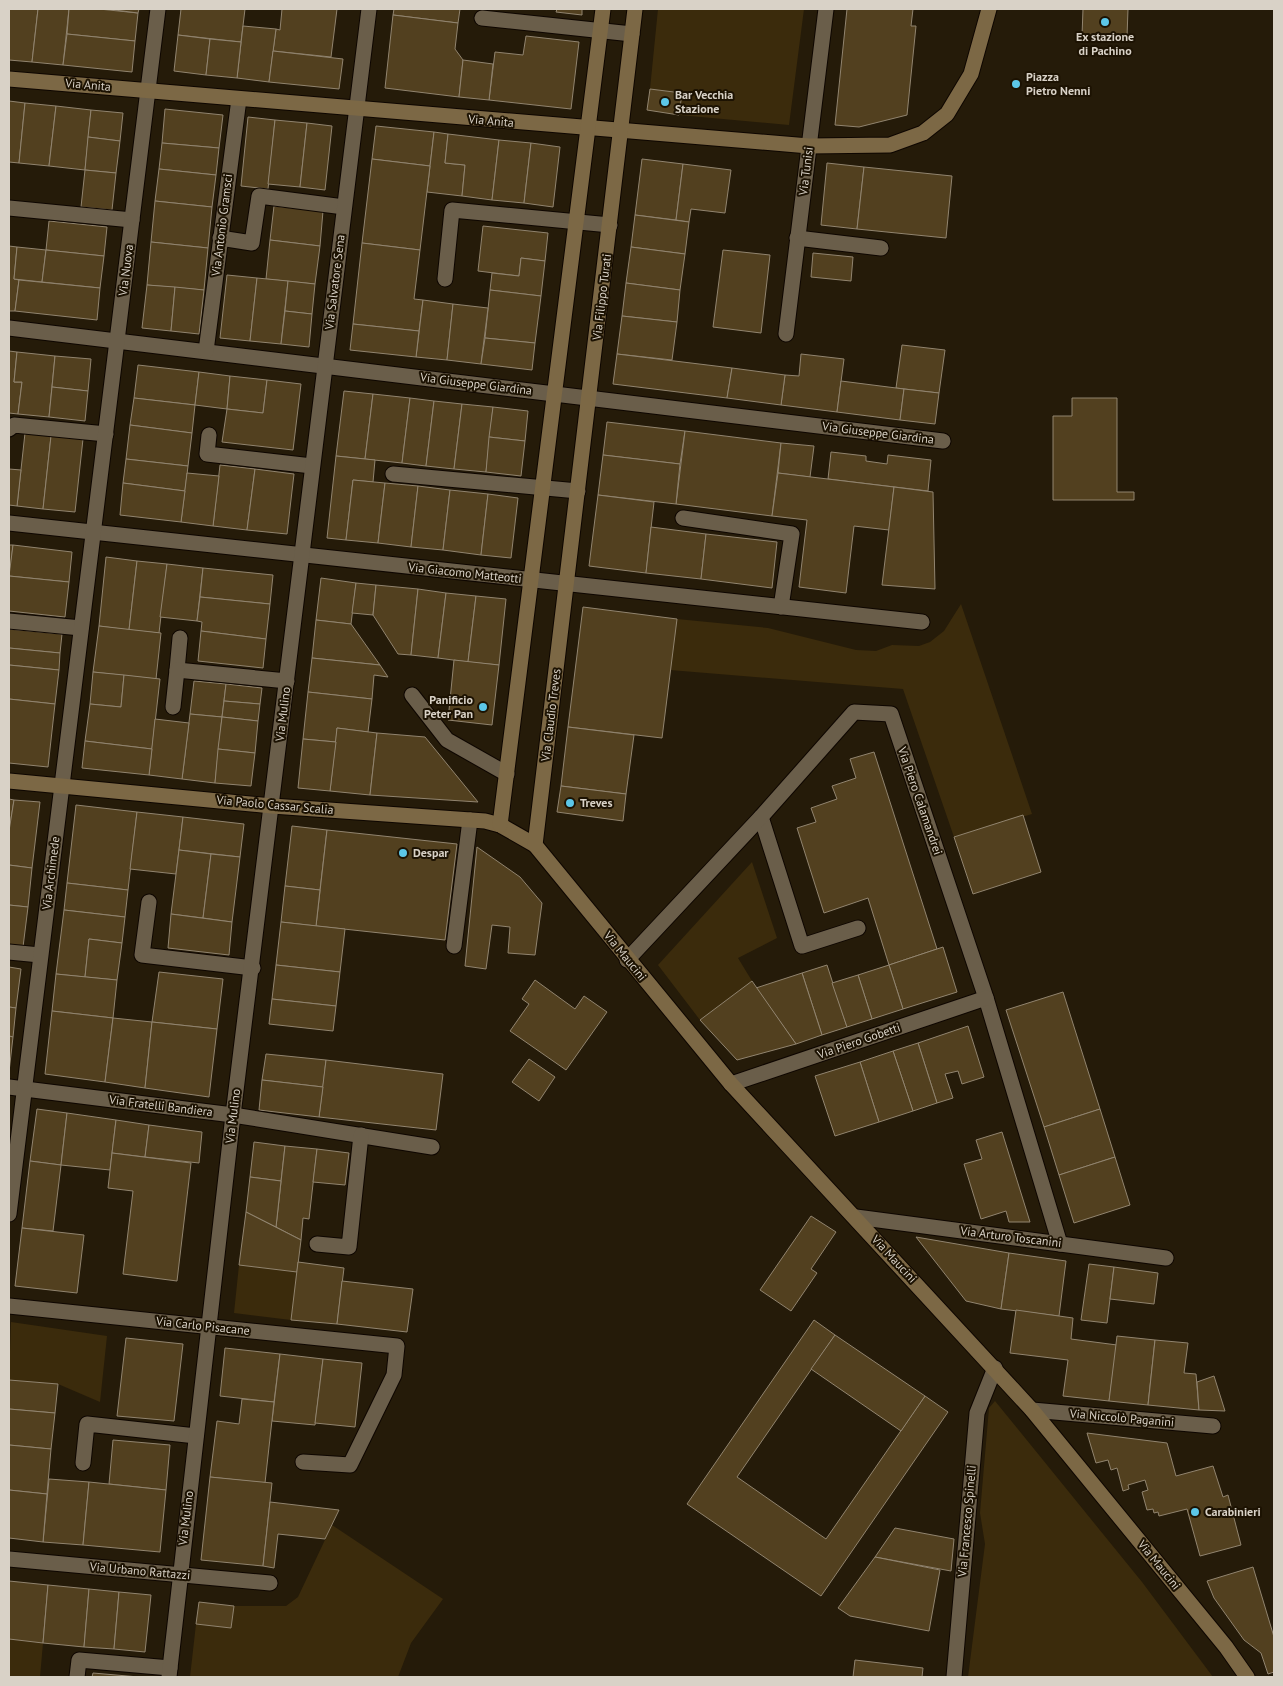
<svg xmlns="http://www.w3.org/2000/svg" width="1283" height="1686" font-family="'PT Sans',sans-serif">
<rect width="100%" height="100%" fill="#251b09"/>
<g fill="#3b2b0c">
<path d="M658 9H804L789 125 679 115 682 93 650 89Z"/>
<path d="M961 604 1032 814 954 837 903 689 670 670 677 619 768 628 856 650 876 651 892 645 919 646 930 642 944 631Z"/>
<path d="M752 862 777 938 738 958 752 981 700 1020 658 965Z"/>
<path d="M239 1265 297 1272 291 1320 234 1313Z"/>
<path d="M11 1322 107 1336 100 1402 58 1384 9 1380Z"/>
<path d="M995 1401 1142 1582 1213 1677H968L985 1544 980 1513 989 1408Z"/>
<path d="M332 1525 443 1599 411 1643 398 1677H190L196 1624 231 1628 234 1606H286L298 1597Z"/>
<path d="M9 1639 43 1643 40 1677H9Z"/>
</g>
<g fill="#52401f" stroke="#91846f">
<path d="M9 9H38L32 62 9 60Z"/>
<path d="M38 9H69L63 65 32 62Z"/>
<path d="M69 9H99L138 13 135 41 67 34Z"/>
<path d="M107 9H139L138 13Z"/>
<path d="M181 9H245L241 42 178 35Z"/>
<path d="M282 9H337L331 57 273 51 276 29 280 30Z"/>
<path d="M394 9H460L458 23 393 15Z"/>
<path d="M557 9H582V15L556 12Z"/>
<path d="M847 9H913L911 26H916L907 115 859 127 835 125Z"/>
<path d="M1083 9H1128L1127 37 1082 36Z"/>
<path d="M393 15 458 23 455 49 463 60 459 97 385 88Z"/>
<path d="M243 26 276 29 269 82 237 78Z"/>
<path d="M67 34 135 41 132 72 63 65Z"/>
<path d="M178 35 210 39 206 75 174 71Z"/>
<path d="M526 36 579 42 571 109 489 100 495 52 523 55Z"/>
<path d="M210 39 241 42 237 78 206 75Z"/>
<path d="M273 51 343 59 339 89 269 82Z"/>
<path d="M463 60 493 64 489 100 459 97Z"/>
<path d="M650 89 682 93 679 115 647 110Z"/>
<path d="M9 101 25 103 19 163 9 162Z"/>
<path d="M25 103 56 106 49 166 19 163Z"/>
<path d="M56 106 91 110 85 170 49 166Z"/>
<path d="M165 109 223 115 219 148 162 143Z"/>
<path d="M91 110 123 113 120 141 88 137Z"/>
<path d="M248 117 275 120 268 189 241 186Z"/>
<path d="M275 120 307 123 300 187 268 184Z"/>
<path d="M307 123 332 126 325 190 300 187Z"/>
<path d="M376 126 434 132 430 166 372 159Z"/>
<path d="M434 132 448 134 445 163 465 165 462 196 427 192Z"/>
<path d="M448 134 499 140 492 200 462 196 465 165 445 163Z"/>
<path d="M88 137 120 141 116 173 85 170Z"/>
<path d="M499 140 531 143 524 203 492 200Z"/>
<path d="M162 143 219 148 216 175 159 169Z"/>
<path d="M531 143 560 147 553 207 524 203Z"/>
<path d="M372 159 430 166 420 250 362 243Z"/>
<path d="M642 159 683 164 676 220 635 215Z"/>
<path d="M827 163 864 167 857 229 821 225Z"/>
<path d="M683 164 731 170 725 213 691 209 689 222 676 220Z"/>
<path d="M864 167 952 176 946 238 857 229Z"/>
<path d="M159 169 216 175 212 207 155 201Z"/>
<path d="M85 170 116 173 112 210 81 207Z"/>
<path d="M155 201 212 207 208 248 151 242Z"/>
<path d="M274 206 323 211 320 246 270 240Z"/>
<path d="M635 215 689 222 685 254 631 247Z"/>
<path d="M49 221 107 227 104 256 46 250Z"/>
<path d="M483 226 548 233 545 261 521 258 519 276 478 271Z"/>
<path d="M270 240 320 246 315 284 266 279Z"/>
<path d="M151 242 208 248 204 290 147 285Z"/>
<path d="M362 243 420 250 414 299 423 300 419 331 353 324Z"/>
<path d="M9 246 17 247 14 279 19 280 15 311H9Z"/>
<path d="M17 247 46 250 42 282 14 279Z"/>
<path d="M631 247 685 254 680 290 626 283Z"/>
<path d="M46 250 104 256 100 288 42 282Z"/>
<path d="M723 250 770 255 761 333 713 327Z"/>
<path d="M813 253 853 257 851 281 811 277Z"/>
<path d="M521 258 545 261 541 296 490 290 492 273 519 276Z"/>
<path d="M227 275 257 278 250 341 220 338Z"/>
<path d="M257 278 288 281 281 344 250 341Z"/>
<path d="M19 280 100 288 97 320 15 311Z"/>
<path d="M288 281 315 284 312 314 285 311Z"/>
<path d="M626 283 680 290 677 322 622 316Z"/>
<path d="M147 285 175 287 171 331 142 328Z"/>
<path d="M175 287 204 290 199 334 171 331Z"/>
<path d="M490 290 541 296 535 343 485 338Z"/>
<path d="M423 300 453 304 447 360 416 357Z"/>
<path d="M453 304 488 308 481 364 447 360Z"/>
<path d="M285 311 312 314 309 347 281 344Z"/>
<path d="M622 316 677 322 672 360 617 354Z"/>
<path d="M353 324 419 331 416 357 350 350Z"/>
<path d="M485 338 535 343 532 370 481 364Z"/>
<path d="M902 345 945 350 939 393 896 388Z"/>
<path d="M9 351 17 352 14 382H22L18 414 9 413Z"/>
<path d="M17 352 55 356 49 417 18 414 22 382H14Z"/>
<path d="M617 354 732 368 727 398 613 384Z"/>
<path d="M801 354 844 359 837 412 781 405 785 375 799 376Z"/>
<path d="M55 356 91 359 88 391 52 387Z"/>
<path d="M138 365 199 372 195 405 134 398Z"/>
<path d="M732 368 785 375 781 405 727 398Z"/>
<path d="M199 372 230 376 227 409 195 405Z"/>
<path d="M230 376 267 380 263 413 227 409Z"/>
<path d="M267 380 301 384 293 450 222 442 227 409 263 413Z"/>
<path d="M841 381 904 389 900 420 837 412Z"/>
<path d="M52 387 88 391 85 421 49 417Z"/>
<path d="M904 389 939 393 935 424 900 420Z"/>
<path d="M344 391 373 394 365 459 336 456Z"/>
<path d="M373 394 410 398 402 463 365 459Z"/>
<path d="M134 398 195 405 192 433 130 425Z"/>
<path d="M410 398 434 401 426 466 402 463Z"/>
<path d="M1072 398H1117V492H1134V500H1053V416H1072Z"/>
<path d="M434 401 462 404 454 469 426 466Z"/>
<path d="M462 404 493 407 486 472 454 469Z"/>
<path d="M493 407 528 411 525 441 489 437Z"/>
<path d="M607 422 685 431 680 464 603 455Z"/>
<path d="M130 425 192 433 188 466 126 459Z"/>
<path d="M685 431 781 443 772 516 676 504Z"/>
<path d="M25 433 51 436 43 509 17 506Z"/>
<path d="M51 436 83 439 75 512 43 509Z"/>
<path d="M489 437 525 441 521 476 486 472Z"/>
<path d="M781 443 814 446 810 477 778 473Z"/>
<path d="M831 452 866 456V461L887 464 888 455 931 460 928 491 828 479Z"/>
<path d="M603 455 680 464 676 504 598 495Z"/>
<path d="M336 456 375 460 373 482 353 480 346 540 327 538Z"/>
<path d="M126 459 188 466 185 491 123 483Z"/>
<path d="M220 465 255 469 247 530 213 526Z"/>
<path d="M9 469 21 470 17 506 9 505Z"/>
<path d="M255 469 294 474 287 534 247 530Z"/>
<path d="M187 473 219 476 213 526 181 522Z"/>
<path d="M778 473 894 487 889 530 854 526 846 593 799 587 807 520 772 516Z"/>
<path d="M353 480 385 483 378 543 346 540Z"/>
<path d="M123 483 185 491 181 522 120 515Z"/>
<path d="M385 483 418 486 411 547 378 543Z"/>
<path d="M418 486 450 490 443 550 411 547Z"/>
<path d="M894 487 933 492 935 589 882 585Z"/>
<path d="M450 490 488 494 481 555 443 550Z"/>
<path d="M488 494 518 498 511 558 481 555Z"/>
<path d="M598 495 654 502 646 573 589 566Z"/>
<path d="M651 527 706 534 701 579 646 573Z"/>
<path d="M706 534 777 542 772 588 701 579Z"/>
<path d="M9 545H13L9 581Z"/>
<path d="M13 545 72 552 69 582 9 576Z"/>
<path d="M106 557 137 561 129 630 99 626Z"/>
<path d="M137 561 167 564 159 633 129 630Z"/>
<path d="M167 564 203 568 197 621 160 617Z"/>
<path d="M203 568 273 575 270 604 200 597Z"/>
<path d="M9 576 69 582 65 617 9 611Z"/>
<path d="M321 578 356 583 351 624 316 620Z"/>
<path d="M356 583 376 585 373 615 352 613Z"/>
<path d="M376 585 418 589 411 655 398 654 373 615Z"/>
<path d="M418 589 446 593 438 658 411 655Z"/>
<path d="M446 593 476 596 468 662 438 658Z"/>
<path d="M476 596 506 599 499 665 468 662Z"/>
<path d="M200 597 270 604 266 639 201 631 202 622 197 621Z"/>
<path d="M583 607 677 619 662 738 568 727Z"/>
<path d="M316 620 351 624 380 665 312 658Z"/>
<path d="M99 626 161 633 156 679 93 672Z"/>
<path d="M9 629 62 634 60 653 9 648Z"/>
<path d="M201 631 266 639 263 668 198 661Z"/>
<path d="M9 648 60 653 59 670 9 665Z"/>
<path d="M312 658 380 665 388 677 374 675 372 699 308 692Z"/>
<path d="M454 660 499 665 492 725 448 720Z"/>
<path d="M9 665 59 670 55 704 9 699Z"/>
<path d="M93 672 124 675 121 707 90 704Z"/>
<path d="M124 675 160 679 152 749 85 741 90 704 121 707Z"/>
<path d="M194 681 226 684 222 717 190 714Z"/>
<path d="M226 684 262 688 260 704 224 701Z"/>
<path d="M308 692 372 699 368 732 337 728 336 742 303 739Z"/>
<path d="M9 699 55 704 48 767 9 763Z"/>
<path d="M224 701 260 704 258 721 222 717Z"/>
<path d="M190 714 222 717 215 783 182 779Z"/>
<path d="M222 717 258 721 255 753 218 749Z"/>
<path d="M155 719 189 723 182 779 149 775Z"/>
<path d="M568 727 634 735 626 794 561 786Z"/>
<path d="M337 728 377 733 370 795 330 791Z"/>
<path d="M377 733 425 737 478 802 370 795Z"/>
<path d="M303 739 336 742 330 791 298 788Z"/>
<path d="M85 741 152 749 149 775 82 768Z"/>
<path d="M218 749 255 753 251 786 215 783Z"/>
<path d="M874 752 937 949 889 965 868 898 824 913 797 828 816 822 811 808 837 799 832 786 856 778 850 759Z"/>
<path d="M561 786 626 794 623 821 557 812Z"/>
<path d="M9 799 14 800 9 831Z"/>
<path d="M14 800 40 802 32 868 9 865V831Z"/>
<path d="M76 805 137 812 128 890 67 883Z"/>
<path d="M137 812 183 817 176 874 130 869Z"/>
<path d="M1023 815 1041 872 973 894 954 837Z"/>
<path d="M183 817 244 824 240 857 179 850Z"/>
<path d="M292 826 327 830 320 890 285 886Z"/>
<path d="M327 830 457 844 445 940 316 926Z"/>
<path d="M477 847 520 877 542 903 535 955 508 953 510 927 492 925 486 969 465 966Z"/>
<path d="M179 850 211 854 203 918 171 914Z"/>
<path d="M211 854 240 857 232 922 203 918Z"/>
<path d="M9 865 32 868 28 907 9 905Z"/>
<path d="M67 883 128 890 125 917 64 910Z"/>
<path d="M285 886 320 890 316 926 281 922Z"/>
<path d="M9 905 28 907 23 947 9 945Z"/>
<path d="M64 910 125 917 122 943 89 939 85 977 56 974Z"/>
<path d="M171 914 232 922 229 955 168 948Z"/>
<path d="M281 922 345 929 340 972 276 965Z"/>
<path d="M89 939 122 943 117 980 85 977Z"/>
<path d="M943 947 957 992 903 1009 889 965Z"/>
<path d="M276 965 340 972 336 1006 272 999Z"/>
<path d="M827 965 847 1027 822 1035 802 973Z"/>
<path d="M889 965 903 1009 872 1019 858 975Z"/>
<path d="M9 967 21 969 16 1008 9 1007Z"/>
<path d="M159 972 223 979 217 1029 152 1022Z"/>
<path d="M802 973 822 1035 796 1044 756 988Z"/>
<path d="M56 974 117 980 113 1018 52 1011Z"/>
<path d="M858 975 872 1019 847 1027 832 983Z"/>
<path d="M535 980 575 1009 584 996 607 1012 566 1070 510 1031 529 1004 522 999Z"/>
<path d="M752 981 796 1044 737 1060 700 1020Z"/>
<path d="M1063 992 1100 1109 1044 1127 1006 1010Z"/>
<path d="M272 999 336 1006 333 1031 269 1024Z"/>
<path d="M9 1007 16 1008 13 1037 9 1036Z"/>
<path d="M52 1011 113 1018 105 1082 45 1074Z"/>
<path d="M113 1018 152 1022 145 1088 105 1082Z"/>
<path d="M152 1022 217 1029 209 1097 145 1088Z"/>
<path d="M968 1026 984 1077 962 1084 958 1071 945 1074 953 1098 937 1103 918 1043Z"/>
<path d="M9 1036 13 1037 9 1072Z"/>
<path d="M918 1043 937 1103 913 1111 893 1051Z"/>
<path d="M893 1051 913 1111 879 1122 860 1062Z"/>
<path d="M266 1054 326 1060 323 1087 262 1080Z"/>
<path d="M529 1059 555 1077 539 1101 512 1082Z"/>
<path d="M326 1060 443 1074 436 1130 319 1117Z"/>
<path d="M860 1062 879 1122 835 1136 815 1076Z"/>
<path d="M262 1080 323 1087 319 1117 259 1110Z"/>
<path d="M37 1109 67 1113 61 1165 30 1161Z"/>
<path d="M1100 1109 1115 1157 1059 1175 1044 1127Z"/>
<path d="M67 1113 116 1120 110 1170 61 1165Z"/>
<path d="M116 1120 149 1125 145 1157 112 1153Z"/>
<path d="M149 1125 202 1132 199 1163 145 1157Z"/>
<path d="M1002 1132 1030 1222H1009L1006 1211 981 1219 964 1164 982 1159 976 1140Z"/>
<path d="M254 1142 285 1146 281 1181 250 1177Z"/>
<path d="M285 1146 317 1149 309 1219 303 1218 301 1240 276 1227Z"/>
<path d="M317 1149 349 1153 345 1185 313 1182Z"/>
<path d="M112 1153 191 1163 177 1281 123 1274 133 1191 108 1188Z"/>
<path d="M1115 1157 1130 1205 1074 1223 1059 1175Z"/>
<path d="M30 1161 61 1165 53 1231 22 1228Z"/>
<path d="M250 1177 281 1181 276 1227 246 1212Z"/>
<path d="M246 1212 301 1240 297 1272 239 1265Z"/>
<path d="M811 1216 836 1232 811 1269 817 1273 791 1311 760 1290Z"/>
<path d="M22 1228 84 1235 77 1293 15 1286Z"/>
<path d="M916 1237 1009 1253 1001 1309 966 1301Z"/>
<path d="M1009 1253 1066 1261 1059 1316 1001 1309Z"/>
<path d="M298 1262 344 1268 337 1324 291 1320Z"/>
<path d="M1089 1264 1114 1267 1107 1323 1081 1320Z"/>
<path d="M1114 1267 1158 1273 1154 1304 1110 1299Z"/>
<path d="M342 1281 413 1289 407 1332 337 1324Z"/>
<path d="M1016 1310 1073 1318 1071 1339 1117 1345 1109 1401 1063 1396 1068 1360 1010 1353Z"/>
<path d="M814 1320 835 1335 737 1477 826 1539 925 1396 948 1412 821 1596 687 1504Z"/>
<path d="M835 1335 925 1396 901 1431 811 1369Z"/>
<path d="M1117 1336 1155 1340 1148 1405 1109 1401Z"/>
<path d="M126 1338 183 1344 174 1421 117 1416Z"/>
<path d="M1155 1340 1188 1343 1184 1373 1196 1374 1199 1410 1148 1405Z"/>
<path d="M225 1348 280 1354 274 1402 220 1396Z"/>
<path d="M280 1354 323 1359 315 1425 272 1421Z"/>
<path d="M323 1359 362 1363 355 1427 315 1423Z"/>
<path d="M1214 1376 1225 1411 1199 1410 1197 1382Z"/>
<path d="M9 1380 58 1384 55 1413 9 1409Z"/>
<path d="M242 1399 274 1402 265 1483 210 1477 217 1421 239 1424Z"/>
<path d="M9 1409 55 1413 51 1449 9 1445Z"/>
<path d="M1087 1433 1167 1443 1176 1476 1213 1466 1223 1497 1228 1495 1241 1545 1200 1556 1187 1509 1159 1516 1158 1512 1154 1513 1153 1509 1147 1510 1142 1492 1148 1490 1145 1480 1128 1485 1129 1489 1123 1491 1117 1468 1111 1470 1108 1460 1096 1463Z"/>
<path d="M113 1440 170 1445 166 1490 109 1484Z"/>
<path d="M9 1445 51 1449 47 1494 9 1490Z"/>
<path d="M210 1477 272 1483 263 1566 201 1560Z"/>
<path d="M49 1479 89 1482 83 1545 43 1542Z"/>
<path d="M89 1482 166 1490 160 1552 83 1545Z"/>
<path d="M9 1490 47 1494 43 1542 9 1538Z"/>
<path d="M270 1502 339 1510 325 1539 278 1534 274 1568 263 1566Z"/>
<path d="M895 1528 954 1539 951 1571 875 1557Z"/>
<path d="M875 1557 940 1570 929 1631 850 1616 838 1608Z"/>
<path d="M1253 1567 1274 1637V1672L1268 1674 1261 1653 1244 1640 1214 1598 1207 1581Z"/>
<path d="M9 1581 48 1585 43 1643 9 1639Z"/>
<path d="M48 1585 89 1589 84 1647 43 1643Z"/>
<path d="M89 1589 119 1592 114 1649 84 1647Z"/>
<path d="M119 1592 151 1595 145 1652 114 1649Z"/>
<path d="M199 1602 234 1606 231 1628 196 1624Z"/>
<path d="M855 1660 923 1668 922 1677H853Z"/>
<path d="M93 1673 139 1677H92Z"/>
</g>
<g fill="none" stroke-linecap="round" stroke-linejoin="round">
<defs>
<g id="lane">
<path d="M482 18 632 34"/>
<path d="M797 238 881 248"/>
<path d="M445 279 452 210 610 225"/>
<path d="M683 518 792 534 781 607"/>
<path d="M761 817 802 946 858 928"/>
<path d="M454 946 470 820"/>
</g>
<g id="street">
<path d="M9 208 132 220"/>
<path d="M220 238 252 243 259 196 344 207"/>
<path d="M9 328 943 441"/>
<path d="M786 334 826 9"/>
<path d="M206 351 239 99"/>
<path d="M9 429 14 425 106 434"/>
<path d="M209 435 207 454 312 466"/>
<path d="M393 474 578 491"/>
<path d="M9 523 922 622"/>
<path d="M9 621 81 628"/>
<path d="M180 638 177 670 287 681"/>
<path d="M412 695 447 740 507 774"/>
<path d="M173 707 177 670"/>
<path d="M149 902 142 955 253 968"/>
<path d="M9 952 40 955"/>
<path d="M627 960 761 817 854 712 891 714 986 998 1060 1244"/>
<path d="M731 1084 986 998"/>
<path d="M9 1087 233 1115 432 1147"/>
<path d="M9 1214 158 9"/>
<path d="M856 1217 1166 1258"/>
<path d="M317 1244 349 1247 361 1135"/>
<path d="M9 1306 397 1346 394 1375 350 1465 303 1462"/>
<path d="M1032 1410 1213 1426"/>
<path d="M83 1463 87 1424 196 1436"/>
<path d="M9 1559 270 1583"/>
<path d="M77 1677 79 1660 170 1668"/>
<path d="M169 1677 233 1115 369 9"/>
<path d="M954 1677 977 1413 995 1368"/>
</g>
<g id="secondary">
<path d="M9 79 809 146 890 145 923 133 947 114 971 74 989 9"/>
<path d="M9 781 272 806 485 821 500 825 535 845 731 1084 1032 1410 1226 1647 1247 1677"/>
<path d="M500 825 603 9"/>
<path d="M535 845 635 9"/>
</g>
</defs>
<use href="#lane" stroke="#0e0600" stroke-width="17"/>
<use href="#street" stroke="#0e0600" stroke-width="17"/>
<use href="#secondary" stroke="#0e0600" stroke-width="17"/>
<use href="#lane" stroke="#6a5e4a" stroke-width="15"/>
<use href="#street" stroke="#6a5e4a" stroke-width="15"/>
<use href="#secondary" stroke="#7c6845" stroke-width="15"/>
</g>
<g fill="#5cc7e8" stroke="#1c1202" stroke-width="2">
<circle cx="1105" cy="22" r="5"/>
<circle cx="1016" cy="84" r="5"/>
<circle cx="665" cy="102" r="5"/>
<circle cx="483" cy="707" r="5"/>
<circle cx="570" cy="803" r="5"/>
<circle cx="403" cy="853" r="5"/>
<circle cx="1195" cy="1512" r="5"/>
</g>
<g text-anchor="middle" stroke-width="4" stroke-linejoin="round" paint-order="stroke">
<g font-size="12" font-weight="bold" fill="#d9d2c7" stroke="#1c1202" text-anchor="start">
<text x="1105" y="41" text-anchor="middle">Ex stazione<tspan x="1105" dy="14">di Pachino</tspan></text>
<text x="1026" y="81">Piazza<tspan x="1026" dy="14">Pietro Nenni</tspan></text>
<text x="675" y="99">Bar Vecchia<tspan x="675" dy="14">Stazione</tspan></text>
<text x="473" y="704" text-anchor="end">Panificio<tspan x="473" dy="14">Peter Pan</tspan></text>
<text x="580" y="807">Treves</text>
<text x="413" y="857">Despar</text>
<text x="1205" y="1516">Carabinieri</text>
</g>
<g font-size="12" fill="#d9d2c7" stroke="#1c1202">
<text transform="translate(88 85) rotate(5)" y="4">Via Anita</text>
<text transform="translate(491 121) rotate(5)" y="4">Via Anita</text>
<text transform="translate(806 171) rotate(-83)" y="4">Via Tunisi</text>
<text transform="translate(222 225) rotate(-83)" y="4">Via Antonio Gramsci</text>
<text transform="translate(126 270) rotate(-83)" y="4">Via Nuova</text>
<text transform="translate(335 282) rotate(-83)" y="4">Via Salvatore Sena</text>
<text transform="translate(602 297) rotate(-83)" y="4">Via Filippo Turati</text>
<text transform="translate(476 384) rotate(7)" y="4">Via Giuseppe Giardina</text>
<text transform="translate(878 433) rotate(7)" y="4">Via Giuseppe Giardina</text>
<text transform="translate(465 573) rotate(6)" y="4">Via Giacomo Matteotti</text>
<text transform="translate(283 714) rotate(-83)" y="4">Via Mulino</text>
<text transform="translate(551 715) rotate(-83)" y="4">Via Claudio Treves</text>
<text transform="translate(920 801) rotate(71)" y="4">Via Piero Calamandrei</text>
<text transform="translate(275 805) rotate(5)" y="4">Via Paolo Cassar Scalia</text>
<text transform="translate(51 873) rotate(-83)" y="4">Via Archimede</text>
<text transform="translate(625 956) rotate(51)" y="4">Via Maucini</text>
<text transform="translate(859 1041) rotate(-19)" y="4">Via Piero Gobetti</text>
<text transform="translate(161 1106) rotate(7)" y="4">Via Fratelli Bandiera</text>
<text transform="translate(233 1116) rotate(-83)" y="4">Via Mulino</text>
<text transform="translate(1011 1237) rotate(7)" y="4">Via Arturo Toscanini</text>
<text transform="translate(894 1259) rotate(47)" y="4">Via Maucini</text>
<text transform="translate(203 1326) rotate(6)" y="4">Via Carlo Pisacane</text>
<text transform="translate(1122 1418) rotate(5)" y="4">Via Niccolò Paganini</text>
<text transform="translate(186 1518) rotate(-83)" y="4">Via Mulino</text>
<text transform="translate(967 1521) rotate(-85)" y="4">Via Francesco Spinelli</text>
<text transform="translate(1159 1565) rotate(51)" y="4">Via Maucini</text>
<text transform="translate(140 1571) rotate(5)" y="4">Via Urbano Rattazzi</text>
</g>
</g>
<rect width="1283" height="1686" fill="none" stroke="#d9d2c7" stroke-width="20"/>
</svg>
